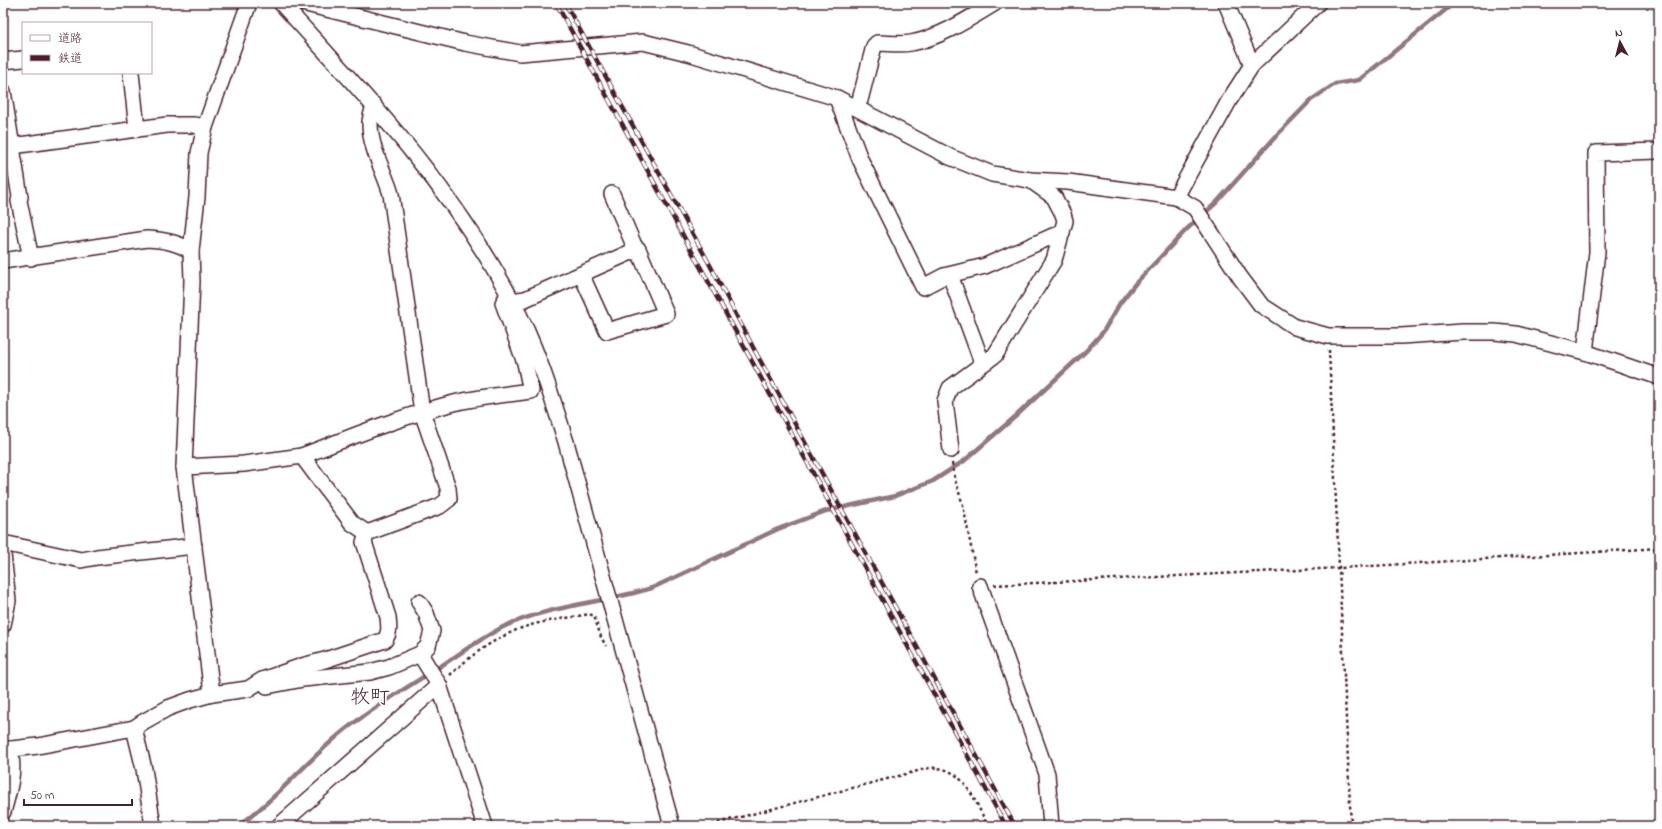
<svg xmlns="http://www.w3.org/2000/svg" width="1662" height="829" font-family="'Indie Flower','Klee One',sans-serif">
<rect width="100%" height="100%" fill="#fff"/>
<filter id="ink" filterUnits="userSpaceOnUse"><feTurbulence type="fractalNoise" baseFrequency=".025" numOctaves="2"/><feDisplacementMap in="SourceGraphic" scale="8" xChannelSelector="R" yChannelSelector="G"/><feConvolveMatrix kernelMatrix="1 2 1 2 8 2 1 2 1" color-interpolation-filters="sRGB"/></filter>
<g filter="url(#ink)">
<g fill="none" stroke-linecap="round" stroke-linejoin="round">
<path stroke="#91787e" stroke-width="4.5" d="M238 826C278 798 308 759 346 729 374 707 406 688 436 669 458 655 480 639 503 627 550 605 603 603 652 588L778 529 826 511 895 496 933 481 964 461 1016 416 1086 351 1103 332 1120 303 1135 284 1187 229 1216 203 1278 134 1311 100 1335 84 1359 80 1454 3"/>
<defs>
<g id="minor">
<path d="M281 3C366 96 453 188 512 301 536 345 551 394 566 442L672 826"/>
<path d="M302 3 465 43 520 53 643 42 688 53 837 98 950 157 992 174 1030 180 1068 182 1176 197 1195 208 1240 277 1261 305 1295 327 1328 336H1401L1463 332H1494L1516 334 1585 352 1659 377"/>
<path d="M1226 3 1252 65"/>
<path d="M3 61 23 59"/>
<path d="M131 73 137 129"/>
<path d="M3 91 20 197 19 201 31 258"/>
<path d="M837 98 860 159 923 287 944 276 985 266 1062 232"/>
<path d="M856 108 860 100 874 46 877 43C888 43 900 45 911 43 940 38 970 18 995 3"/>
<path d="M12 146 167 125H194L205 127"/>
<path d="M612 194 636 250"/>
<path d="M1176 197 1230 99 1252 65 1318 3"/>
<path d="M3 261 147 239C163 240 177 242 191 251"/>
<path d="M950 275 980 357 987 361"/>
<path d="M512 301 525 299 638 249 666 314 607 331 581 274"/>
<path d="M1585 352 1597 252 1596 153 1659 151"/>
<path d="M951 450 945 401 950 388 995 355 1054 260 1065 221 1063 214 1054 197 1030 180"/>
<path d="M184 467 244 464 302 456"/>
<path d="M367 533 352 523 302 456C353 436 405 415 458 402 482 397 507 394 531 391L525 363 503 303 506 298"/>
<path d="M3 543 81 560 97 557 194 546"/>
<path d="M3 554 8 601 3 625"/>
<path d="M980 586 1047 774 1051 826"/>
<path d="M420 654 439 685 485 826"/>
<path d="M267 686 303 679 370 672 389 667 420 654 428 646 432 631 426 613 419 602"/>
<path d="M212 694 184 467 192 281 191 251 197 197 199 153 205 127 249 3"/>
<path d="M134 728 144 769 153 826"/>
<path d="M3 750 38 746 134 728 143 722 168 708 190 700 212 694 248 689 262 680 302 666 325 660 385 640C390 632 389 627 388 617L364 542 367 533 440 506 449 499 448 488 422 412 391 194C384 170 370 149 370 123 370 117 373 111 374 105"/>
<path d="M3 812C9 791 15 771 10 749"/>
<path d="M279 826 439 685"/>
</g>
</defs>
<use href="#minor" stroke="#4a1f2b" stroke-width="18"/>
<g stroke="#4a1f2b" stroke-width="2.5" stroke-dasharray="3 3" stroke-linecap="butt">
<path d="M1329 350 1351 826"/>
<path d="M952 463 955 480 963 505 976 573"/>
<path d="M994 585 1340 568 1659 548"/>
<path d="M450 675C472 654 500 634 531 625 549 620 570 618 589 614L594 616 601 637 606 646"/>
<path d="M706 826 914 772C921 770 929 767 936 768 965 769 976 804 988 826"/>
</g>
<use href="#minor" stroke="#fff" stroke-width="15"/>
<defs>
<g id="rail">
<path d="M556 3 1006 826"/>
<path d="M565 3 710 265 755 351 1015 826"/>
</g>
</defs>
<use href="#rail" stroke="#4a1f2b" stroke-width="4.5"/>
<use href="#rail" stroke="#fff" stroke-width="3" stroke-dasharray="9" stroke-linecap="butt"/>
</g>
</g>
<g text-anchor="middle" stroke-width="3.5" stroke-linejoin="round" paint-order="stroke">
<g font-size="20" fill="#4a1f2b" stroke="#fff">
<text x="370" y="703">牧町</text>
</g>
</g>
<rect width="1662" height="829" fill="none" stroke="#fff" stroke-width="16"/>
<rect x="8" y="8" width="1646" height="813" fill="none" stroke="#4a1f2b" stroke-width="1.5" filter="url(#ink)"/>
<rect x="22" y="22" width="130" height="52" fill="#ffffff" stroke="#b7a5aa"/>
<rect x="30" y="35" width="20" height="6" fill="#ffffff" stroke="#b7a5aa"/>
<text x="58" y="42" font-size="12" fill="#4a1f2b">道路</text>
<rect x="30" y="55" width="20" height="6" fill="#4a1f2b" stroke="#b7a5aa"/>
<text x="58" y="62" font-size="12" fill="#4a1f2b">鉄道</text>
<g transform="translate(1620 42) rotate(353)" stroke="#ffffff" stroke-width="3" paint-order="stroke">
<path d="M0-3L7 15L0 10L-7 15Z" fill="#4a1f2b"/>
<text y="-6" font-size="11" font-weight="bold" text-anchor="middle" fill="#4a1f2b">N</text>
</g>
<path d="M24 799v6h108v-6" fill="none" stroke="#4a1f2b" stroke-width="2"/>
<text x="30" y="799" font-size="12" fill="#4a1f2b" stroke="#ffffff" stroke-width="3" paint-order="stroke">50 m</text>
</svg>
